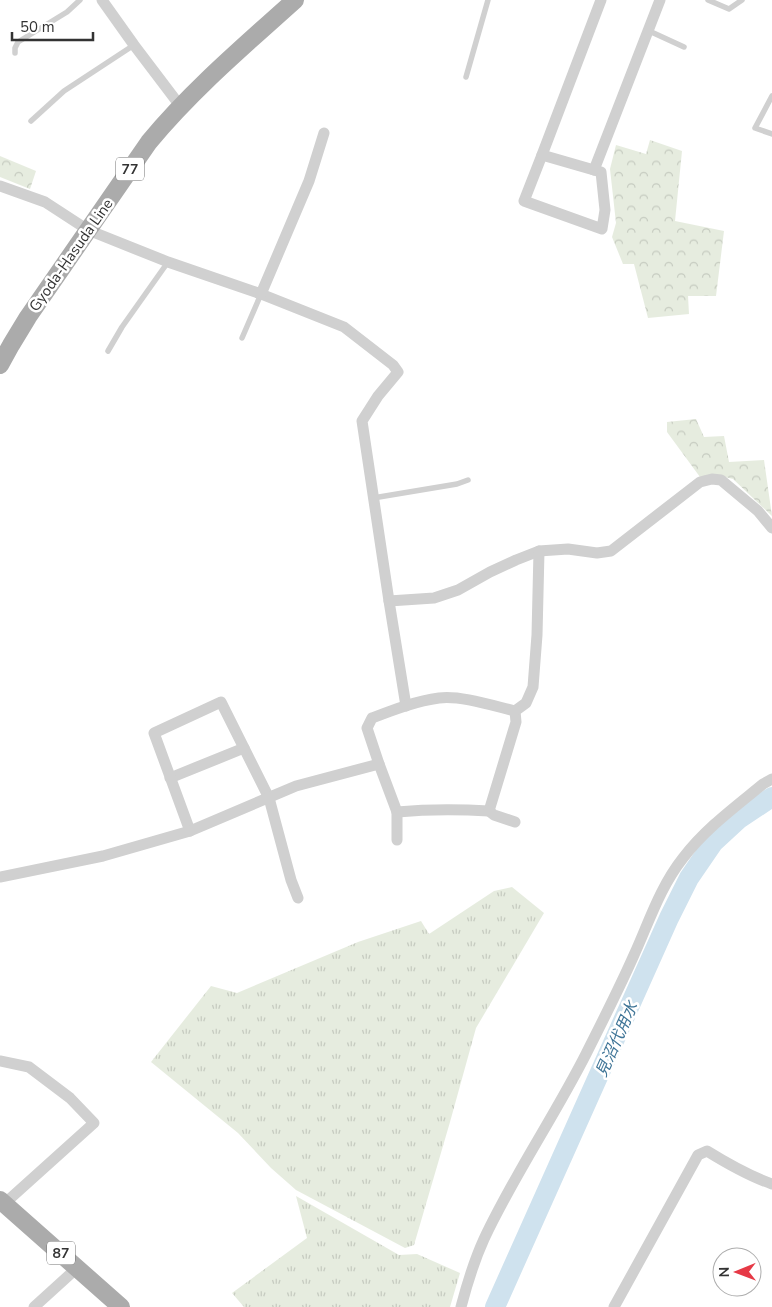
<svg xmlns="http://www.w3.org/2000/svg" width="772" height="1307" font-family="'Nunito Sans','Noto Sans JP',sans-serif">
<defs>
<pattern id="grass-tufts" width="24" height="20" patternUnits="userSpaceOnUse" patternTransform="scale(1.25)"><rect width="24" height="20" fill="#e6ecdf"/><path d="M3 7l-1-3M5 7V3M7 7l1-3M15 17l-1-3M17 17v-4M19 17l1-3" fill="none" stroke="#c6cbc0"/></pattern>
<pattern id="forest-crowns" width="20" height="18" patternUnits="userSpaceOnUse" patternTransform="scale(1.25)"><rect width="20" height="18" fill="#e6ecdf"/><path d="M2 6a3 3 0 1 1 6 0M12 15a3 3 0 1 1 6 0" fill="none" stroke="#c6cbc0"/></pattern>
</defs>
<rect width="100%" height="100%" fill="#fff"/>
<g fill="url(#grass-tufts)">
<path d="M512 887 544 913 476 1028 450 1122 414 1245 405 1248 296 1190 271 1168 238 1133 151 1062 211 986 237 993 358 942 421 921 429 934 494 891Z"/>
<path d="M296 1196 399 1255 417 1254 460 1273 450 1307H244L232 1293 307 1238Z"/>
</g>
<g fill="url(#forest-crowns)">
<path d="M650 140 682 151 675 221 724 231 716 296H688L689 314 648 318 634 264H623L612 237 616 223 610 169 616 145 646 154Z"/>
<path d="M0 156 36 171 30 189 0 177Z"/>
<path d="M696 419 704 437 724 436 729 462 764 460 772 516 733 479 713 474 700 477 667 432V422Z"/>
</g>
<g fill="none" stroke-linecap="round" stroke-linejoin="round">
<path stroke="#cfe2ee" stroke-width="20" d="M495 1307 669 918 689 878 713 843 739 819 772 797"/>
<g stroke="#d0d0d0" stroke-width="5.5">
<path d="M708 0 729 9 742 0"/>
<path d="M647 30 684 47"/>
<path d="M15 53V48L18 42 67 12 80 0"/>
<path d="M466 77 488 0"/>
<path d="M772 96 755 128 772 134"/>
<path d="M31 121 64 91 134 45"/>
<path d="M242 338 261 294"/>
<path d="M108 351 122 327 168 262"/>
<path d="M373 498 457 484 468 480"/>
</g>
<g stroke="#d0d0d0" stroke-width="11">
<path d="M102 0 134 45 181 107"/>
<path d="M542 155 524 201 602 229 605 210 601 172 594 170 660 0"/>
<path d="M594 170 542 155 601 0"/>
<path d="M0 186 45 202 88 230 168 262 261 294 344 327 393 365 398 372 378 396 362 421 389 601 406 706"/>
<path d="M261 294 309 181 324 133"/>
<path d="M389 601 434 598 458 590 490 572 516 560 539 551 568 549 597 553 611 551 700 482 712 479 721 480 758 511 772 528"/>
<path d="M379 764 397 812C428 809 458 809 489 811L516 722 515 711 526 703 533 687 537 635 539 551"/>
<path d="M170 778 244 748"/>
<path d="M489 811 494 815 515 822"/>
<path d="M190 831 154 733 221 702 269 798 291 880 298 898"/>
<path d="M397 840V812"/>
<path d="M0 877 103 856 190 831 296 786 379 764 367 728 372 718C393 710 416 701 439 698 460 695 494 706 515 711"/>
<path d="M0 1061 29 1067 70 1098 94 1123 4 1204"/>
<path d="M34 1307 77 1268"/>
<path d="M461 1307C467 1284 474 1261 484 1239 514 1175 554 1117 586 1054 602 1022 619 989 634 955 649 922 660 887 683 858 705 829 735 807 763 784L772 779"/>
<path d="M614 1307 698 1155 707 1151C728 1164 749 1176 772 1184"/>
</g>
<g stroke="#ababab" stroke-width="18">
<path d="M0 365 11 345 28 317 149 142C192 90 245 45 295 0"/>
<path d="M0 1200 121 1307"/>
</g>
</g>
<g text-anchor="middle" stroke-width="5" stroke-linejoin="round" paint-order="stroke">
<g fill="#fff" stroke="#707070" stroke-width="1">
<rect x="116" y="157.5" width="28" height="23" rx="4"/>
<rect x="47" y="1241.5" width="28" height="23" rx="4"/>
</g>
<g font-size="14" font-weight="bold" fill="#333">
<text x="130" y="174">77</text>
<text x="61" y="1258">87</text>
</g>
<g font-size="15" fill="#333" stroke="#fff">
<text transform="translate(71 255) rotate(-55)" y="5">Gyoda-Hasuda Line</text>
</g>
<g font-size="16" font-style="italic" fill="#3f7597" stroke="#fff">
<text transform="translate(616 1039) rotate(-66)" y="6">見沼代用水</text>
</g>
</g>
<g transform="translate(737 1272) rotate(269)"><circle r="24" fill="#ffffff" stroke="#adadad"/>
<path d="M0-4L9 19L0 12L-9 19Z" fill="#e63946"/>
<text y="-8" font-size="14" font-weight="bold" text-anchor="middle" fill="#333333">N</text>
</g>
<path d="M12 32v8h81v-8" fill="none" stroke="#333333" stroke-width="2.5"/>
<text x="20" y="32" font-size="15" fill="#333333" stroke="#ffffff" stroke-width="4" paint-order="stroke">50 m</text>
</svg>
